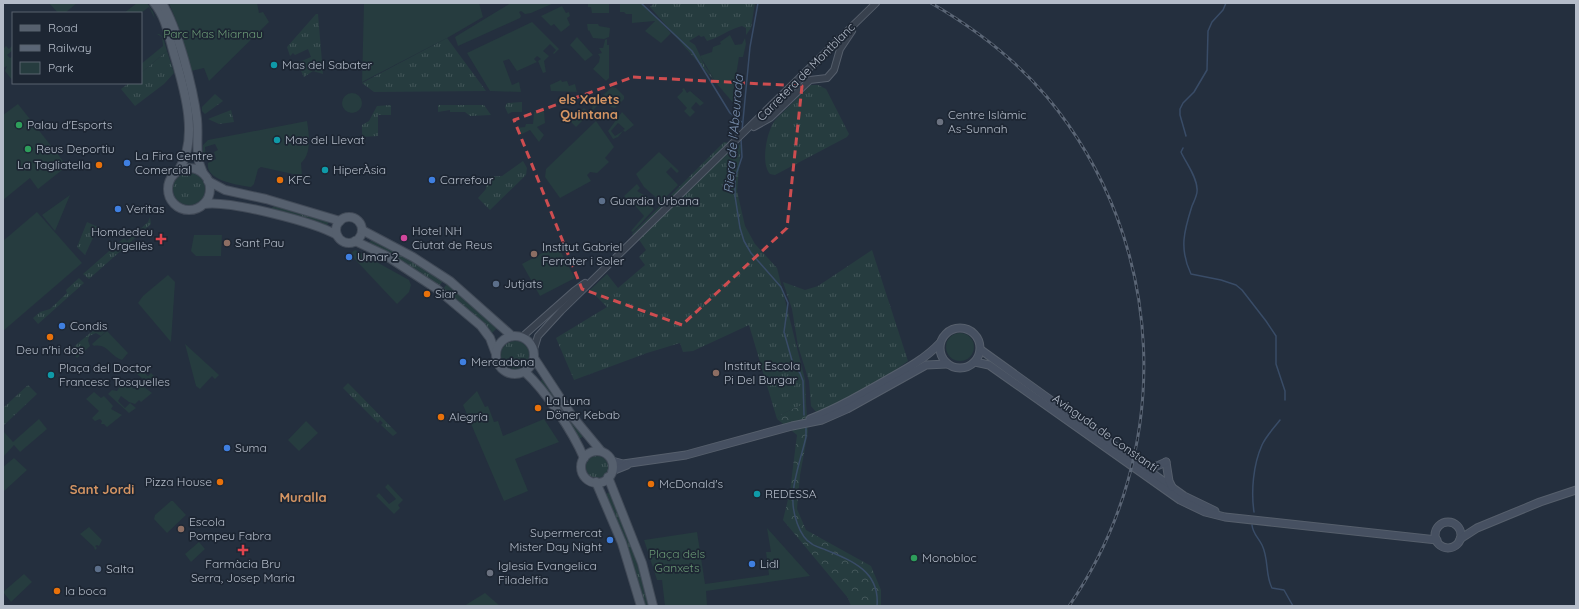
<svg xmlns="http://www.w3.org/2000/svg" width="1579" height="609" font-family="Quicksand,sans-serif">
<defs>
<pattern id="grass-tufts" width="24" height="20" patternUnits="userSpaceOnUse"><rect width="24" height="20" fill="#263c3f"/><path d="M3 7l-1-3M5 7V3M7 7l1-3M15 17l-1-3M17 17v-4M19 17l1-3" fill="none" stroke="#435659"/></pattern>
<pattern id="forest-crowns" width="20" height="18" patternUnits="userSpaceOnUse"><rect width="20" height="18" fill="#263c3f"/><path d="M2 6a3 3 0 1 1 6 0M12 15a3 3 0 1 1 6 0" fill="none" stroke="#435659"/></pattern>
</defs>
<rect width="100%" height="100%" fill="#242f3e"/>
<g fill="url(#grass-tufts)">
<path d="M654 3H755L751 28 746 35V28L742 26C729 29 719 38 707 41L704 36 701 37 699 35 689 41 695 45 705 66 717 84 650 7Z"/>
<path d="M316 14H318L323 74 313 71 304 77 297 63 311 57 308 49 295 55 293 53 290 56 287 47Z"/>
<path d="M447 38 486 91 374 92 362 83Z"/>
<path d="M167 51 174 73 164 84 135 106 121 89 129 83H141V73Z"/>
<path d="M811 85H818L826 89 849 134 847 137 775 175 770 174C760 163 767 129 776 119Z"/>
<path d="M215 94 223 101 205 114 202 111V107Z"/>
<path d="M522 102V112H512L508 114 505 107 507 103Z"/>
<path d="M391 105V115H378V136L362 137V125L369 121 377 106Z"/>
<path d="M438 105H484L491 115 470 116 465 112H450V110L438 112Z"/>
<path d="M231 110 234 122 219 124 208 119Z"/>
<path d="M724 142 741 145 737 191 745 226 755 244 777 268 805 380 806 403 784 413 777 419 749 325 693 351 683 352 680 343 647 353 574 380 556 338 607 307 590 290 607 274 618 288 645 265 639 257 646 250 640 241 632 234Z"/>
<path d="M523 161 527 168 526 175 490 210 478 198 486 189 487 177 502 176Z"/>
<circle cx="189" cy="189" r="16"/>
<path d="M277 205 329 221 327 226 276 212 271 208Z"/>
<path d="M150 217 151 224 89 279 83 274 124 238 127 241 148 222Z"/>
<path d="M87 222 98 227 85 255 77 247Z"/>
<path d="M372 239 408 258 443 281 439 286 412 267 369 243Z"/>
<path d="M872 250 908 361C880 381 849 400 816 412L811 406 809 381 798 346 792 309 783 282 805 290 818 286Z"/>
<path d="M79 278 84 283 38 324 33 318 40 312 50 309 67 293 66 290Z"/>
<path d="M447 284 497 328 492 333 470 311 443 289Z"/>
<path d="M102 323 106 327 104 329 106 331 101 336 96 333 89 336 88 341 90 346 77 358 70 350Z"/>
<circle cx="515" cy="355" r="14"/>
<path d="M348 383 353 388 397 433 393 436 381 425 383 423 380 420 378 423 343 388Z"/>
<path d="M28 385 37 394 3 426V408Z"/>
<circle cx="597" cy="467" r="11"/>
<path d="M610 492 633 549 649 606H644L628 550 606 494Z"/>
</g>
<path fill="url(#forest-crowns)" d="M806 403 808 432 800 475 797 509 806 530 871 566 881 590V606H851L848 598 783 520 790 491 797 435 777 419 784 413Z"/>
<g fill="#263c3f">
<path d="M49 3H77L65 13H58Z"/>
<path d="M137 3H147L153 12 155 19 149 7 141 13H124Z"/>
<path d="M169 3H257L259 13 263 12 269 22 209 81 204 68 191 71 179 28Z"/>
<path d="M364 3H479L483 17 447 38 362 82Z"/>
<path d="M511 3H554L531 13 525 14 521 11 519 12 521 16 520 18 458 46 455 37Z"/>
<path d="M588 3H609V13H592L591 7H588Z"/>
<path d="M620 3H642L671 33 661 43 645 31 655 21 632 23V14H626L624 12H620Z"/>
<path d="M562 6 566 13 569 12 570 16 567 18 570 25 561 32 554 24 551 26 541 16Z"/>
<path d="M532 22 559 49 554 54 553 53 556 50 550 44 543 51 549 56 544 61 546 72 543 73 538 61 541 59 537 56 534 59 537 62 517 71 509 59 503 61 512 85 519 82 521 92 490 91 467 53Z"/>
<path d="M587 24H598L599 26 610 28 609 37 604 39 593 38 589 30 588 31Z"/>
<path d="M157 34H159L163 37 167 51 141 73V64L163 46 162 37Z"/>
<path d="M730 35 735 45 742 44 745 38 746 44 743 57H739L733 94 736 95 735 105 717 84 700 56 712 52 713 47 721 44 720 42Z"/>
<path d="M577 37 593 55 585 61 570 45Z"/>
<path d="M607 39V45H609V78L606 81 593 69 599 62 600 57 598 54 602 53 599 48H603L605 40Z"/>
<path d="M13 45V50L7 55 10 58 13 56V81L5 71 7 66 3 68V49L6 46 9 49Z"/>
<path d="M561 80 562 82 567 81 569 86 575 84 577 92 551 91 550 85Z"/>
<path d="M612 87 616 88 624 96V99L615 108 611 107 603 99V95Z"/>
<path d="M684 88 687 93 690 91 704 103 700 106 696 102 691 108 695 112 690 117 684 111 687 108 677 97 683 91 682 89Z"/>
<circle cx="352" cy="103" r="10"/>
<path d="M589 101H593L597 106 576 127 570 121 577 116 580 118 584 112 582 110 584 108 588 112 593 107Z"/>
<path d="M18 104 67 166 38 189 30 178 3 200V115Z"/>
<path d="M544 111 545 123 537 127 544 135 539 142 530 130 520 135 516 128 525 127 526 124H533L534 112Z"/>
<path d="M622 112 634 125 625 132 623 130 625 129 618 123 611 131 615 136 623 131 618 137 613 139 608 131Z"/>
<path d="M307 121C309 134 312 154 301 163L302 176 261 167 258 169 254 184 251 187C239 185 205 181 208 163L216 159 214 152 218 150 215 144 205 147 206 160 203 159V145L208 140Z"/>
<path d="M596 121 614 147 605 158 609 162 597 173 590 172 587 175 591 181 560 198 545 177 546 169Z"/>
<path d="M659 152 679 171 677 173 671 167 666 172 678 185 661 202 644 187 636 174Z"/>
<path d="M637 184 640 188 637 191 654 201 650 205 654 209 633 232 631 231 644 216 633 203 637 199 635 197 629 201 624 196Z"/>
<path d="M70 195 55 231 42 215Z"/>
<path d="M37 212 82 263 3 331V241Z"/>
<path d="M194 235H222L221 256H196L191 251Z"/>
<path d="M557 245 575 278 540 296 522 264Z"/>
<path d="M355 250 409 280 411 285 409 292 397 304 350 254Z"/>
<path d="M168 275 175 282 171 342 138 303 143 296Z"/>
<path d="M107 331 128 353 122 360C111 357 107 343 94 346L92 344Z"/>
<circle cx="960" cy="347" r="14"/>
<path d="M185 344 219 375 215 379 212 376 200 389 196 386Z"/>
<path d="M135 365 148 376 151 373 157 379 150 385 130 368Z"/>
<path d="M543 378 584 436 579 439 540 382Z"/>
<path d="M122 383 127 388 130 386 134 389 140 384 152 393 141 402 139 400 135 404 129 402 121 396 118 401 125 408 130 403 136 408 129 413 108 394 112 390 117 391Z"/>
<path d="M477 391 485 407 488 406 494 422 498 421 503 436 544 419 559 442 515 459 528 491 504 501 463 405Z"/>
<path d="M94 392 101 398 104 396 113 406 111 409 122 415 107 427 104 424H101L102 421 100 419 95 421 92 418 99 411 86 399Z"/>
<path d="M39 419 47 429 20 452 14 445 3 457V433L4 432 13 442Z"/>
<path d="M306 421 318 433 299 451 288 440Z"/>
<path d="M14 458 27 470 3 492V467Z"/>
<path d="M388 484 403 500 398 505 400 508 394 514 376 496 379 493 389 504 396 499 385 487Z"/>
<path d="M171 501H173L186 515 167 533 154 519 155 515Z"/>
<path d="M89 527 102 540 99 546 97 545 95 546 97 548 95 550 94 547 80 534Z"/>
<path d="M767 528 810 576 706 591 707 606H665L662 580H657L644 540 697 532 705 584 769 575 766 552H771Z"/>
<path d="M199 542 205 549 191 562 185 554Z"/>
<path d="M24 574 32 582 11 602 3 592Z"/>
<path d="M485 593 500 606H464Z"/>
</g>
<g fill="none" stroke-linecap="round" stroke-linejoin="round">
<g stroke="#394c67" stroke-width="1.5">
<path d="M641 3 692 51 730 113 742 122"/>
<path d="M742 131 750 47 758 3"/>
<path d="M1186 136 1180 115V109L1183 103 1194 92 1207 70 1208 31 1212 22 1223 10 1226 3"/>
<path d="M741 139 742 157 735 178V196L740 228 744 241 751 253 781 287 788 303 784 332 793 364 800 373 803 381 804 415"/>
<path d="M1183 148 1181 152C1186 163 1197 177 1197 189 1198 194 1194 201 1192 206 1184 231 1179 249 1191 274L1221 280 1236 285 1242 290 1266 321 1276 336V364L1285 391V400"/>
<path d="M806 428V437C802 455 793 479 793 497 792 512 799 537 812 544 816 547 822 548 826 550 853 561 880 572 877 606"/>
<path d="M1254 512C1251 492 1253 465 1262 445 1266 436 1274 428 1280 420"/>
<path d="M1252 525C1253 534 1258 537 1262 545 1269 559 1265 575 1272 588L1284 590 1293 606"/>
</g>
<defs>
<g id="tertiary">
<path d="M754 127 770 118 810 80 827 78 834 70 840 49 852 31"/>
<path d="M522 337 574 291 585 283"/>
<path d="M534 349 538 336 561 311 876 3"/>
</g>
<g id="secondary">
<circle cx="960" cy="348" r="20"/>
<path d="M981 350 1184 496 1215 511"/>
<path d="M975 362 989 365 1180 500 1205 512 1225 517 1437 540"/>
<path d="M810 419C838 408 864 393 890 378 908 368 926 358 940 343"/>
<path d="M612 461 623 464 686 455 792 426 822 420 847 409 926 365 947 364"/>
<path d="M1166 462 1169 481 1172 487"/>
<path d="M1145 468 1157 466 1166 462"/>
<path d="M612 471 627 465"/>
<circle cx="1448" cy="535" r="13"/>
<path d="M1460 539 1477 528 1540 502 1576 490"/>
</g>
<g id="primary">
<path d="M154 3C166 17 169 37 174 54 184 88 200 139 178 171"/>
<path d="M162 3C178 29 193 88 197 119 199 138 194 155 203 173"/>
<circle cx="189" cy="189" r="21"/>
<path d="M208 181 225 190 266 199 340 221"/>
<path d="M204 204C229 200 314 222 337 235"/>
<circle cx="349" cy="230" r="13"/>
<path d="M362 230 413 257 450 281 512 336"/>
<path d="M355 241 385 255 437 289 481 326 490 338 496 354"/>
<circle cx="515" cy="355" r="19"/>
<path d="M534 358 572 416 601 451"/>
<path d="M525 372C546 391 573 432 584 458"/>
<circle cx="597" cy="467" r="16"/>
<path d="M608 477 642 563 653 606"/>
<path d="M596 482 622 543 641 606"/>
</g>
</defs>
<use href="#tertiary" stroke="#565f6c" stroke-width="8"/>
<use href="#secondary" stroke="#565f6c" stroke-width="9"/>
<use href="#primary" stroke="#414a57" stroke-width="10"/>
<use href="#tertiary" stroke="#38414e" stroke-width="6"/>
<use href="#secondary" stroke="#465061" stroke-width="7"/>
<use href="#primary" stroke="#56606e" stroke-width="8"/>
<defs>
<path id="rail" d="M931 3C974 28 1015 59 1047 97 1168 242 1176 451 1069 606"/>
</defs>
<use href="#rail" stroke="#5a6575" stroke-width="3"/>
<use href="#rail" stroke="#1d2633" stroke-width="1.5" stroke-dasharray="4.5" stroke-linecap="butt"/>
</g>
<path fill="none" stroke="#ce4d50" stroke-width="3" stroke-dasharray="8 5" stroke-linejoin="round" d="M633 77 802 86 787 228 682 325 582 289 514 120Z"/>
<g fill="#0f9aa8" stroke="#1d2633" stroke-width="1.5">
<circle cx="274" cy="65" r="4"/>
<circle cx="277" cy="140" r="4"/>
<circle cx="325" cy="170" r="4"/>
<circle cx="51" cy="375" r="4"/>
<circle cx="757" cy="494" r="4"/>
</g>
<g fill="#6b7280" stroke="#1d2633" stroke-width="1.5">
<circle cx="940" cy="122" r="4"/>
<circle cx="490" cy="573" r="4"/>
</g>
<g fill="#2e9e5b" stroke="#1d2633" stroke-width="1.5">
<circle cx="19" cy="125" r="4"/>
<circle cx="28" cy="149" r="4"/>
<circle cx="914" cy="558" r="4"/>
</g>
<g fill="#3f7fe0" stroke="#1d2633" stroke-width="1.5">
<circle cx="127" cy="163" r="4"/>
<circle cx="432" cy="180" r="4"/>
<circle cx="118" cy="209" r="4"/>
<circle cx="349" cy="257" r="4"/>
<circle cx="62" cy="326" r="4"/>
<circle cx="463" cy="362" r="4"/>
<circle cx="227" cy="448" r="4"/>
<circle cx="610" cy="540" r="4"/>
<circle cx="752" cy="564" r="4"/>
</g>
<g fill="#e8710a" stroke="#1d2633" stroke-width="1.5">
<circle cx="99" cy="165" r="4"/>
<circle cx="280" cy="180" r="4"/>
<circle cx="427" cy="294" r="4"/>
<circle cx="50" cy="337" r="4"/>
<circle cx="538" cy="408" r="4"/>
<circle cx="441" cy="417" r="4"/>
<circle cx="220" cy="482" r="4"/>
<circle cx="651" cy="484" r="4"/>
<circle cx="57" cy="591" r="4"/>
</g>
<g fill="#5c6f8a" stroke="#1d2633" stroke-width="1.5">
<circle cx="602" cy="201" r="4"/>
<circle cx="496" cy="284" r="4"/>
<circle cx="98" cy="569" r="4"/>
</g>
<circle fill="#d1479c" stroke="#1d2633" stroke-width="1.5" cx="404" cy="238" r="4"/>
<g fill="#e0444e" stroke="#1d2633" stroke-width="1.5">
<path d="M159 233h4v4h4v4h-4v4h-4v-4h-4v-4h4z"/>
<path d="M241 544h4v4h4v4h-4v4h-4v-4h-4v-4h4z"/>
</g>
<g fill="#8d6e63" stroke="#1d2633" stroke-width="1.5">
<circle cx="227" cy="243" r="4"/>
<circle cx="534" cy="254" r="4"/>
<circle cx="716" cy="373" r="4"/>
<circle cx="181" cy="529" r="4"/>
</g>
<g text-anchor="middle" stroke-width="3.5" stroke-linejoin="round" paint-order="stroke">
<g font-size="12" fill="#6b9a76" stroke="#1d2633">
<text x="213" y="38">Parc Mas Miarnau</text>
<text x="677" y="558">Plaça dels<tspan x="677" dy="14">Ganxets</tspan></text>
</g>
<g font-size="12" fill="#b4bcc9" stroke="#1d2633" text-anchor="start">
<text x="282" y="69">Mas del Sabater</text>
<text x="948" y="119">Centre Islàmic<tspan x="948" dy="14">As-Sunnah</tspan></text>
<text x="27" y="129">Palau d'Esports</text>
<text x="285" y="144">Mas del Llevat</text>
<text x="36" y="153">Reus Deportiu</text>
<text x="135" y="160">La Fira Centre<tspan x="135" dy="14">Comercial</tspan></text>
<text x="91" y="169" text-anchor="end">La Tagliatella</text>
<text x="333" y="174">HiperÀsia</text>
<text x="288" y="184">KFC</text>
<text x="440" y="184">Carrefour</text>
<text x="610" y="205">Guardia Urbana</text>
<text x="126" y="213">Veritas</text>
<text x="412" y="235">Hotel NH<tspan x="412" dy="14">Ciutat de Reus</tspan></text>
<text x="153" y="236" text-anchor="end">Homdedeu<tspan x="153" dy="14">Urgellès</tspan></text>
<text x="235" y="247">Sant Pau</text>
<text x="542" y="251">Institut Gabriel<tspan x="542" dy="14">Ferrater i Soler</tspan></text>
<text x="357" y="261">Umar 2</text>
<text x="504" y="288">Jutjats</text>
<text x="435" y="298">Siar</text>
<text x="70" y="330">Condis</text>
<text x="50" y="354" text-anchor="middle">Deu n'hi dos</text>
<text x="471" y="366">Mercadona</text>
<text x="724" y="370">Institut Escola<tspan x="724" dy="14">Pi Del Burgar</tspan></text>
<text x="59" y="372">Plaça del Doctor<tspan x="59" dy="14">Francesc Tosquelles</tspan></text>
<text x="546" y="405">La Luna<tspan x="546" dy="14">Döner Kebab</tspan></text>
<text x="449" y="421">Alegría</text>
<text x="235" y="452">Suma</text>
<text x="212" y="486" text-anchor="end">Pizza House</text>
<text x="659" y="488">McDonald's</text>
<text x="765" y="498">REDESSA</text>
<text x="189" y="526">Escola<tspan x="189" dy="14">Pompeu Fabra</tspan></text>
<text x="602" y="537" text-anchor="end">Supermercat<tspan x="602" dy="14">Mister Day Night</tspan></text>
<text x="922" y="562">Monobloc</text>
<text x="243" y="568" text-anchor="middle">Farmàcia Bru<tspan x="243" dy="14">Serra, Josep Maria</tspan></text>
<text x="760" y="568">Lidl</text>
<text x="498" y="570">Iglesia Evangelica<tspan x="498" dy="14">Filadelfia</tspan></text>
<text x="106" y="573">Salta</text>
<text x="65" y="595">la boca</text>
</g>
<g font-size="12" fill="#b4bcc9" stroke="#1d2633">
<text transform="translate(806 72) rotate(-45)" y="4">Carretera de Montblanc</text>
<text transform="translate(1105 433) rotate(35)" y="4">Avinguda de Constantí</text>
</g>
<g font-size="13" font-weight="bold" fill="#d59563" stroke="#1d2633">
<text x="589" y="104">els Xalets<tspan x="589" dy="15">Quintana</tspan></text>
<text x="102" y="494">Sant Jordi</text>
<text x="303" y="502">Muralla</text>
</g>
<g font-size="13" font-style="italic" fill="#7c92b1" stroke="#1d2633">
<text transform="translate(733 134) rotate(-85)" y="5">Riera de l'Abeurada</text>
</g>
</g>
<rect width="1579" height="609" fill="none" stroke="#b4bcc9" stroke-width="8"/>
<rect x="12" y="12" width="130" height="72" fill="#1d2633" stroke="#59626f"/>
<rect x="20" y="25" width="20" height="6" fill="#56606e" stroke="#59626f"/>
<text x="48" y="32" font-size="12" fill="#b4bcc9">Road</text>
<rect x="20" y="45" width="20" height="6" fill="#5a6575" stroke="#59626f"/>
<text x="48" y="52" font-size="12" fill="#b4bcc9">Railway</text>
<rect x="20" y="62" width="20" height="12" fill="#263c3f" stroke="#59626f"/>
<text x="48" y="72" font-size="12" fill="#b4bcc9">Park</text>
</svg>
